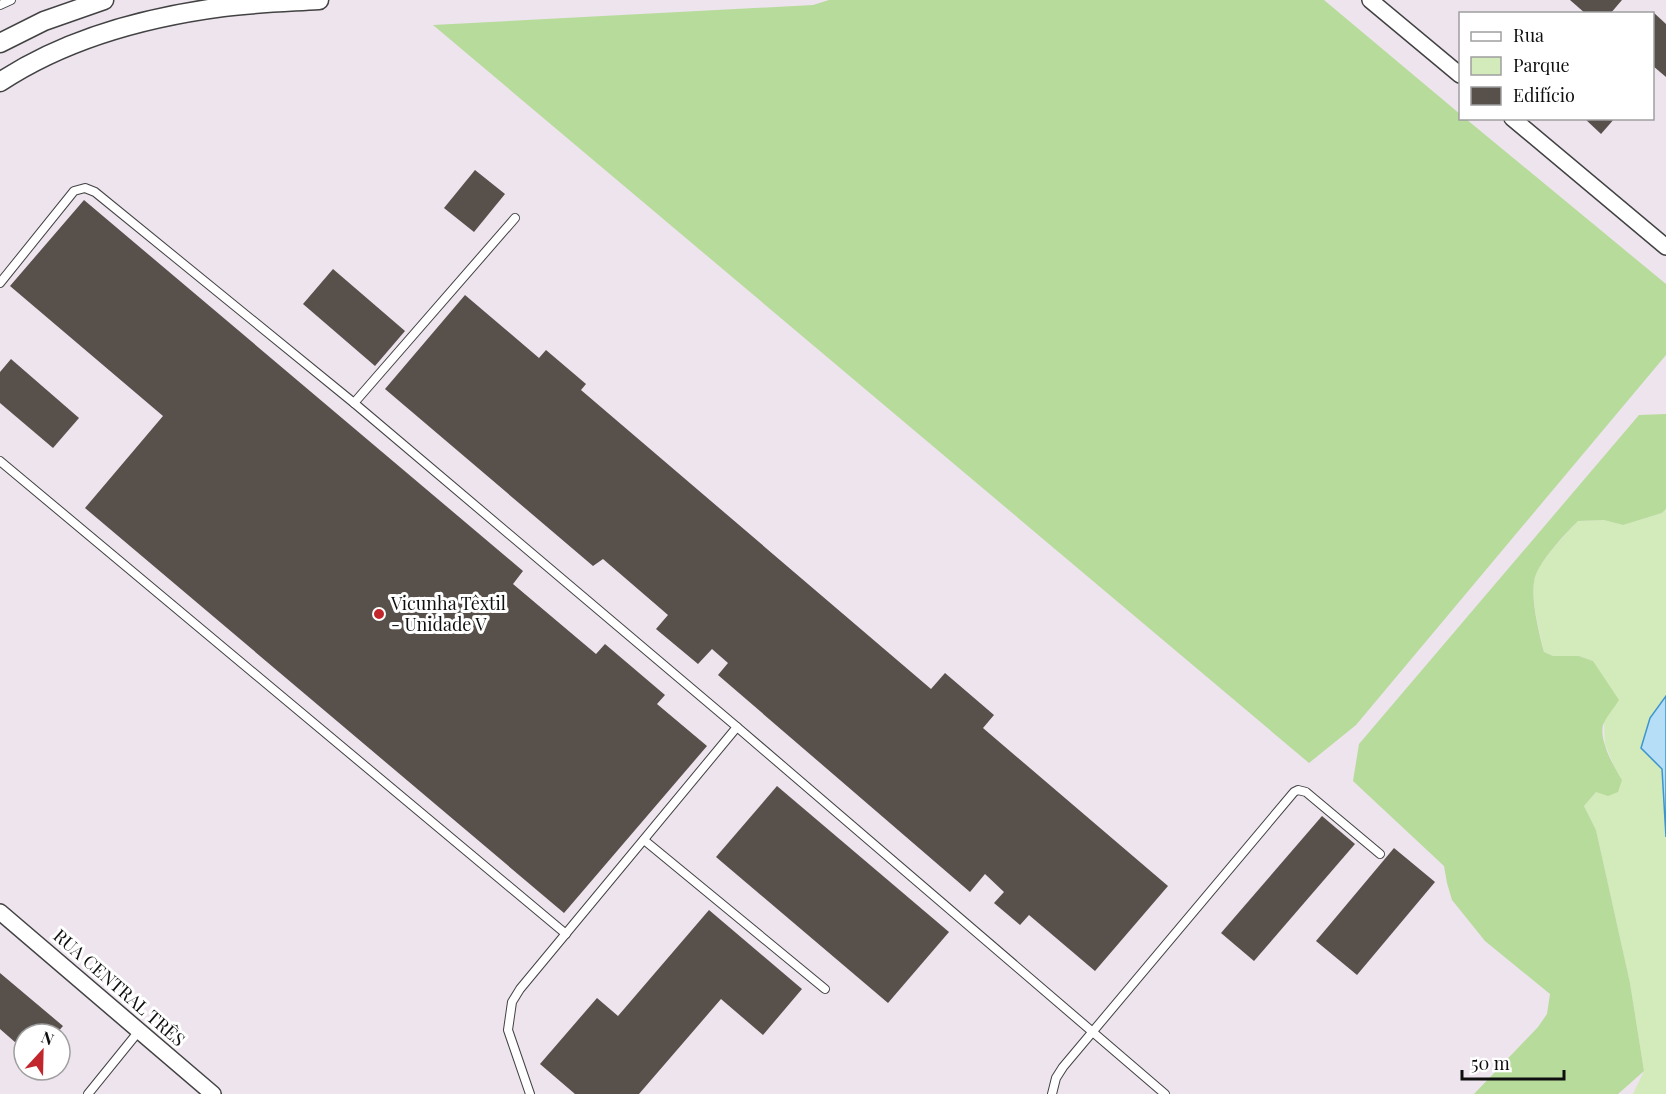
<svg xmlns="http://www.w3.org/2000/svg" width="1666" height="1094" font-family="'Playfair Display',serif">
<rect width="100%" height="100%" fill="#fffcf2"/>
<path fill="#ede4ee" fill-rule="evenodd" d="M0 0H1666V1094H0ZM1460 14H1652V118H1460ZM24 1034H60V1070H24Z"/>
<path fill="#d3eabb" d="M1666 509V696L1650 718 1641 748 1662 769 1666 837V1094H1633L1644 1071 1630 983 1596 830 1584 806 1596 792 1622 780 1614 766 1605 744 1602 677 1593 661 1579 656H1553L1544 652C1540 633 1531 601 1534 582 1536 564 1565 535 1578 521L1604 520 1623 525 1662 513Z"/>
<g fill="#b7db9a">
<path d="M829 0H1324L1460 114V118L1466 119 1666 284V355L1356 725 1309 763 433 25 813 5Z"/>
<path d="M1666 414V509L1662 513 1623 525 1604 520 1578 521C1565 534 1536 564 1534 582 1531 601 1539 633 1544 652L1553 656H1579L1593 661 1619 700C1614 708 1606 717 1603 725 1599 741 1614 767 1622 780L1618 792 1608 796 1596 792 1584 806 1596 830 1630 983 1644 1071 1618 1094H1474L1538 1027 1547 1014 1550 994 1485 941 1452 900 1447 883 1444 866 1353 781 1359 744 1639 415Z"/>
</g>
<path fill="#b6def6" stroke="#3d94ce" stroke-width="1.5" d="M1666 696V837L1662 769 1641 748 1650 718Z"/>
<g fill="#58504b">
<path d="M1570 0H1622L1610 14H1586Z"/>
<path d="M1653 12 1666 24V77L1653 66Z"/>
<path d="M1584 118H1615L1601 134Z"/>
<path d="M475 170 505 194 474 232 444 208Z"/>
<path d="M84 200 523 571 513 584 596 654 605 644 665 695 657 704 707 746 564 913 85 508 163 416 10 286Z"/>
<path d="M333 269 405 331 375 366 303 304Z"/>
<path d="M465 295 539 358 546 350 586 384 581 390 931 689 945 673 994 715 983 728 1168 886 1095 971 1029 915 1020 925 994 903 1004 892 985 874 970 892 718 675 728 663 712 649 698 664 656 629 668 615 603 559 593 566 385 389Z"/>
<path d="M11 359 79 418 53 448 0 403V372Z"/>
<path d="M777 786 949 932 888 1003 716 857Z"/>
<path d="M1322 816 1355 844 1254 961 1221 933Z"/>
<path d="M1394 848 1435 882 1357 975 1316 941Z"/>
<path d="M709 910 802 989 763 1035 721 999 639 1094H575L540 1064 597 998 618 1016Z"/>
<path d="M0 973 63 1026 56 1034H24V1050L0 1029Z"/>
</g>
<g fill="none" stroke-linecap="round" stroke-linejoin="round">
<defs>
<g id="service">
<path d="M0 5 11 0"/>
<path d="M0 283 74 191 85 188 95 192 354 403 737 727 1165 1094"/>
<path d="M354 403 515 218"/>
<path d="M0 461 566 934"/>
<path d="M644 840 825 989"/>
<path d="M88 1094 139 1031"/>
<path d="M530 1094 508 1030 512 1002 520 989 737 727"/>
<path d="M1052 1094 1056 1078 1063 1067 1294 792 1298 790 1306 792 1380 854"/>
</g>
<g id="minor">
<path d="M1370 0 1460 75"/>
<path d="M1512 118 1666 247"/>
<path d="M0 912 213 1094"/>
</g>
<g id="tertiary">
<path d="M0 43 44 21 104 0"/>
<path d="M0 82C65 39 147 17 223 7 255 3 287 2 319 0"/>
</g>
</defs>
<use href="#service" stroke="#424242" stroke-width="10"/>
<use href="#minor" stroke="#424242" stroke-width="18"/>
<use href="#tertiary" stroke="#424242" stroke-width="21"/>
<use href="#service" stroke="#fff" stroke-width="8"/>
<use href="#minor" stroke="#fff" stroke-width="15"/>
<use href="#tertiary" stroke="#fff" stroke-width="18"/>
</g>
<circle fill="#c1262d" stroke="#fff" stroke-width="2" cx="379" cy="614" r="6"/>
<g text-anchor="middle" stroke-width="6" stroke-linejoin="round" paint-order="stroke">
<g font-size="18" fill="#0f0f0f" stroke="#fff" text-anchor="start">
<text x="391" y="610">Vicunha Têxtil<tspan x="391" dy="21">- Unidade V</tspan></text>
</g>
<g font-size="18" fill="#0f0f0f" stroke="#fff">
<text transform="translate(119 988) rotate(41)" y="6">RUA CENTRAL TRÊS</text>
</g>
</g>
<rect x="1459" y="12" width="195" height="108" fill="#ffffff" stroke="#9f9f9f" stroke-width="1.5"/>
<rect x="1471" y="32" width="30" height="9" fill="#ffffff" stroke="#9f9f9f" stroke-width="1.5"/>
<text x="1513" y="42" font-size="18" fill="#0f0f0f">Rua</text>
<rect x="1471" y="57" width="30" height="18" fill="#d3eabb" stroke="#9f9f9f" stroke-width="1.5"/>
<text x="1513" y="72" font-size="18" fill="#0f0f0f">Parque</text>
<rect x="1471" y="87" width="30" height="18" fill="#58504b" stroke="#9f9f9f" stroke-width="1.5"/>
<text x="1513" y="102" font-size="18" fill="#0f0f0f">Edifício</text>
<g transform="translate(42 1052) rotate(22)"><circle r="28" fill="#ffffff" stroke="#9f9f9f" stroke-width="1.5"/>
<path d="M0-4.5L10 22L0 15L-10 22Z" fill="#c1262d"/>
<text y="-9" font-size="16" font-weight="bold" text-anchor="middle" fill="#0f0f0f">N</text>
</g>
<path d="M1462 1070v9h102v-9" fill="none" stroke="#0f0f0f" stroke-width="3"/>
<text x="1471" y="1070" font-size="18" fill="#0f0f0f" stroke="#ffffff" stroke-width="4.5" paint-order="stroke">50 m</text>
</svg>
